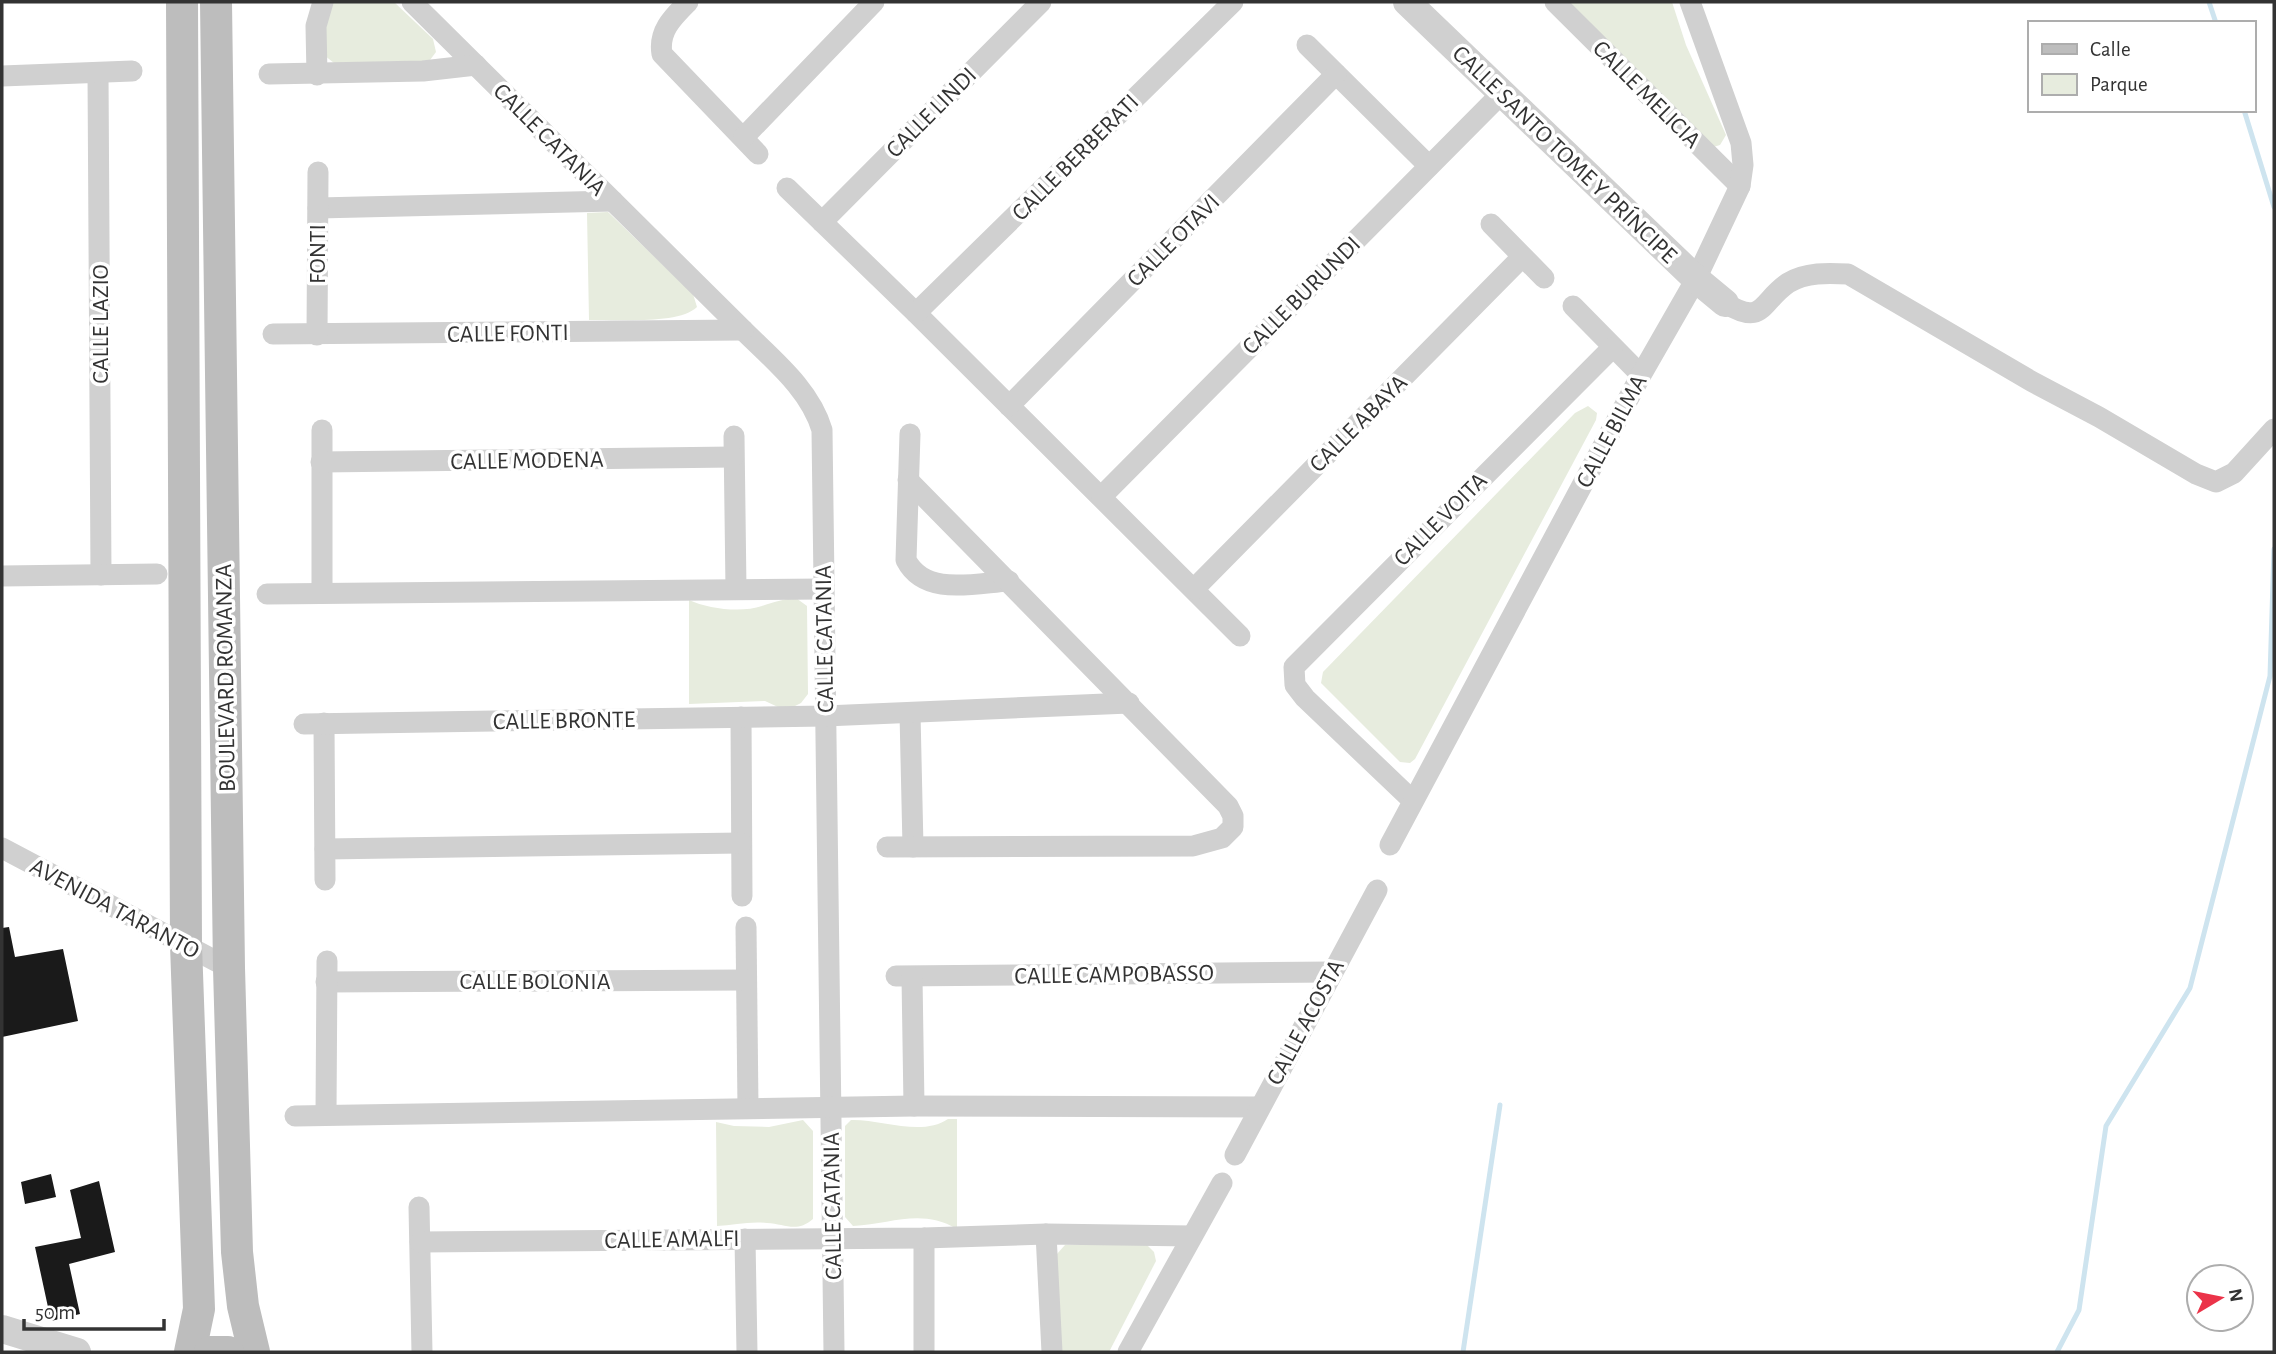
<svg xmlns="http://www.w3.org/2000/svg" width="2276" height="1354" font-family="'Alegreya Sans',sans-serif">
<rect width="100%" height="100%" fill="#fff"/>
<g fill="#e7ecde">
<path d="M330 2H394L433 39 436 52 430 60 423 61 334 63 324 55 323 9Z"/>
<path d="M1562 2H1672L1686 45 1726 135 1720 145 1710 148Z"/>
<path d="M608 212 693 294 697 307C679 325 615 319 589 320L587 213Z"/>
<path d="M1588 406 1597 413 1596 420 1415 759 1410 763 1400 762 1321 683 1323 672 1575 413Z"/>
<path d="M796 598 807 606 808 694 801 703 791 708 778 707 765 701 689 704V600C708 609 742 613 762 606 774 602 783 599 796 598Z"/>
<path d="M948 1119H957V1229C921 1208 892 1224 853 1226L845 1217V1126L851 1120C880 1119 922 1137 948 1119Z"/>
<path d="M803 1120 813 1131V1219C797 1233 785 1224 767 1223 751 1221 733 1225 717 1226L716 1122 734 1126 769 1127Z"/>
<path d="M1146 1244 1154 1252 1156 1261 1109 1352H1058L1057 1254 1065 1245Z"/>
</g>
<g fill="none" stroke-linecap="round" stroke-linejoin="round">
<g stroke="#cee4ef" stroke-width="5">
<path d="M2209 2 2216 23"/>
<path d="M2244 110 2274 207"/>
<path d="M1463 1352 1500 1105"/>
<path d="M2057 1352 2079 1310 2106 1126 2190 988 2270 676 2274 549"/>
</g>
</g>
<g fill="#1a1a1a">
<path d="M9 927 15 957 63 949 78 1021 2 1037V928Z"/>
<path d="M51 1174 56 1197 25 1204 21 1182Z"/>
<path d="M99 1181 115 1252 69 1264 80 1314 51 1321 35 1247 81 1238 70 1190Z"/>
</g>
<g fill="none" stroke-linecap="round" stroke-linejoin="round">
<g stroke="#d0d0d0" stroke-width="21">
<path d="M412 2 743 330C773 360 810 389 822 430L834 1352"/>
<path d="M688 2C673 17 658 31 662 54L758 154"/>
<path d="M1555 2 1740 186"/>
<path d="M1307 45 1429 166"/>
<path d="M98 73 101 575"/>
<path d="M269 74 423 71 476 65"/>
<path d="M317 75 316 26 323 2"/>
<path d="M2 76 132 71"/>
<path d="M744 137 874 2"/>
<path d="M787 188 916 313 1240 636"/>
<path d="M318 208 613 201"/>
<path d="M822 222 1041 2"/>
<path d="M1491 224 1544 278"/>
<path d="M1725 303C1764 327 1760 302 1788 283 1806 272 1828 273 1848 274L2031 381 2099 417 2196 474 2216 482 2234 473 2274 429"/>
<path d="M1573 306 1641 375"/>
<path d="M916 313 1233 2"/>
<path d="M273 334 743 330"/>
<path d="M317 335 318 172"/>
<path d="M1009 406 1336 74"/>
<path d="M322 430V592"/>
<path d="M910 434 906 560C925 597 975 583 1009 581"/>
<path d="M734 436 736 589"/>
<path d="M321 462 733 457"/>
<path d="M1102 496 1501 94"/>
<path d="M2 576 157 574"/>
<path d="M1194 589 1522 257"/>
<path d="M267 594 824 589"/>
<path d="M910 713 913 847"/>
<path d="M741 717 742 896"/>
<path d="M324 723 325 880"/>
<path d="M304 724 825 716 1129 703"/>
<path d="M1413 801 1305 698 1295 685 1294 667 1612 348"/>
<path d="M1390 845 1641 375 1696 279 1740 186 1743 165 1741 143 1690 2"/>
<path d="M887 847 1193 846 1222 838 1233 827V816L1228 806 908 480"/>
<path d="M2 848 229 968"/>
<path d="M325 849 741 843"/>
<path d="M746 927 748 1108"/>
<path d="M896 976 1332 972"/>
<path d="M912 977 914 1106"/>
<path d="M326 982 745 980"/>
<path d="M326 1114 327 961"/>
<path d="M295 1116 914 1106 1259 1107"/>
<path d="M1235 1155 1377 890"/>
<path d="M419 1207 422 1352"/>
<path d="M1046 1234 1052 1352"/>
<path d="M924 1238V1352"/>
<path d="M745 1239 747 1352"/>
<path d="M420 1242 924 1238 1046 1234 1192 1236"/>
<path d="M1128 1352 1222 1183"/>
</g>
<g stroke="#d0d0d0" stroke-width="28">
<path d="M1407 2 1696 279 1725 303"/>
<path d="M2 1329 77 1352"/>
</g>
<g stroke="#bdbdbd" stroke-width="32">
<path d="M182 2 186 945 199 1309 190 1352"/>
<path d="M216 2 229 968 237 1252 243 1306 254 1352"/>
<path d="M210 1352H228"/>
</g>
</g>
<g text-anchor="middle" stroke-width="7" stroke-linejoin="round" paint-order="stroke">
<g font-size="24" fill="#333" stroke="#fff">
<text transform="translate(1647 94) rotate(45)" y="8">CALLE MELICIA</text>
<text transform="translate(931 112) rotate(-45)" y="8">CALLE LINDI</text>
<text transform="translate(550 139) rotate(45)" y="8">CALLE CATANIA</text>
<text transform="translate(1565 154) rotate(44)" y="8">CALLE SANTO TOME Y PRÍNCIPE</text>
<text transform="translate(1075 157) rotate(-45)" y="8">CALLE BERBERATI</text>
<text transform="translate(1173 240) rotate(-45)" y="8">CALLE OTAVI</text>
<text transform="translate(317 254) rotate(-90)" y="8">FONTI</text>
<text transform="translate(1301 295) rotate(-45)" y="8">CALLE BURUNDI</text>
<text transform="translate(100 324) rotate(-90)" y="8">CALLE LAZIO</text>
<text transform="translate(508 333) rotate(-1)" y="8">CALLE FONTI</text>
<text transform="translate(1358 423) rotate(-45)" y="8">CALLE ABAYA</text>
<text transform="translate(1611 431) rotate(-62)" y="8">CALLE BILMA</text>
<text transform="translate(527 460) rotate(-1)" y="8">CALLE MODENA</text>
<text transform="translate(1440 519) rotate(-45)" y="8">CALLE VOITA</text>
<text transform="translate(824 639) rotate(-91)" y="8">CALLE CATANIA</text>
<text transform="translate(225 678) rotate(-91)" y="8">BOULEVARD ROMANZA</text>
<text transform="translate(564 720) rotate(-1)" y="8">CALLE BRONTE</text>
<text transform="translate(115 908) rotate(28)" y="8">AVENIDA TARANTO</text>
<text transform="translate(1114 974) rotate(-1)" y="8">CALLE CAMPOBASSO</text>
<text x="535" y="989">CALLE BOLONIA</text>
<text transform="translate(1305 1022) rotate(-62)" y="8">CALLE ACOSTA</text>
<text transform="translate(832 1206) rotate(-91)" y="8">CALLE CATANIA</text>
<text transform="translate(672 1239) rotate(-1)" y="8">CALLE AMALFI</text>
</g>
</g>
<rect width="2276" height="1354" fill="none" stroke="#333333" stroke-width="7"/>
<rect x="2028" y="21" width="228" height="91" fill="#ffffff" stroke="#adadad" stroke-width="2"/>
<rect x="2042" y="44" width="35" height="10" fill="#bdbdbd" stroke="#adadad" stroke-width="2"/>
<text x="2090" y="56" font-size="21" fill="#333333">Calle</text>
<rect x="2042" y="74" width="35" height="21" fill="#e7ecde" stroke="#adadad" stroke-width="2"/>
<text x="2090" y="91" font-size="21" fill="#333333">Parque</text>
<g transform="translate(2220 1298) rotate(80)"><circle r="33" fill="#ffffff" stroke="#adadad" stroke-width="2"/>
<path d="M0-5L12 26L0 18L-12 26Z" fill="#eb3349"/>
<text y="-10" font-size="19" font-weight="bold" text-anchor="middle" fill="#333333">N</text>
</g>
<path d="M24 1319v10h140v-10" fill="none" stroke="#333333" stroke-width="3.5"/>
<text x="35" y="1319" font-size="21" fill="#333333" stroke="#ffffff" stroke-width="5" paint-order="stroke">50 m</text>
</svg>
